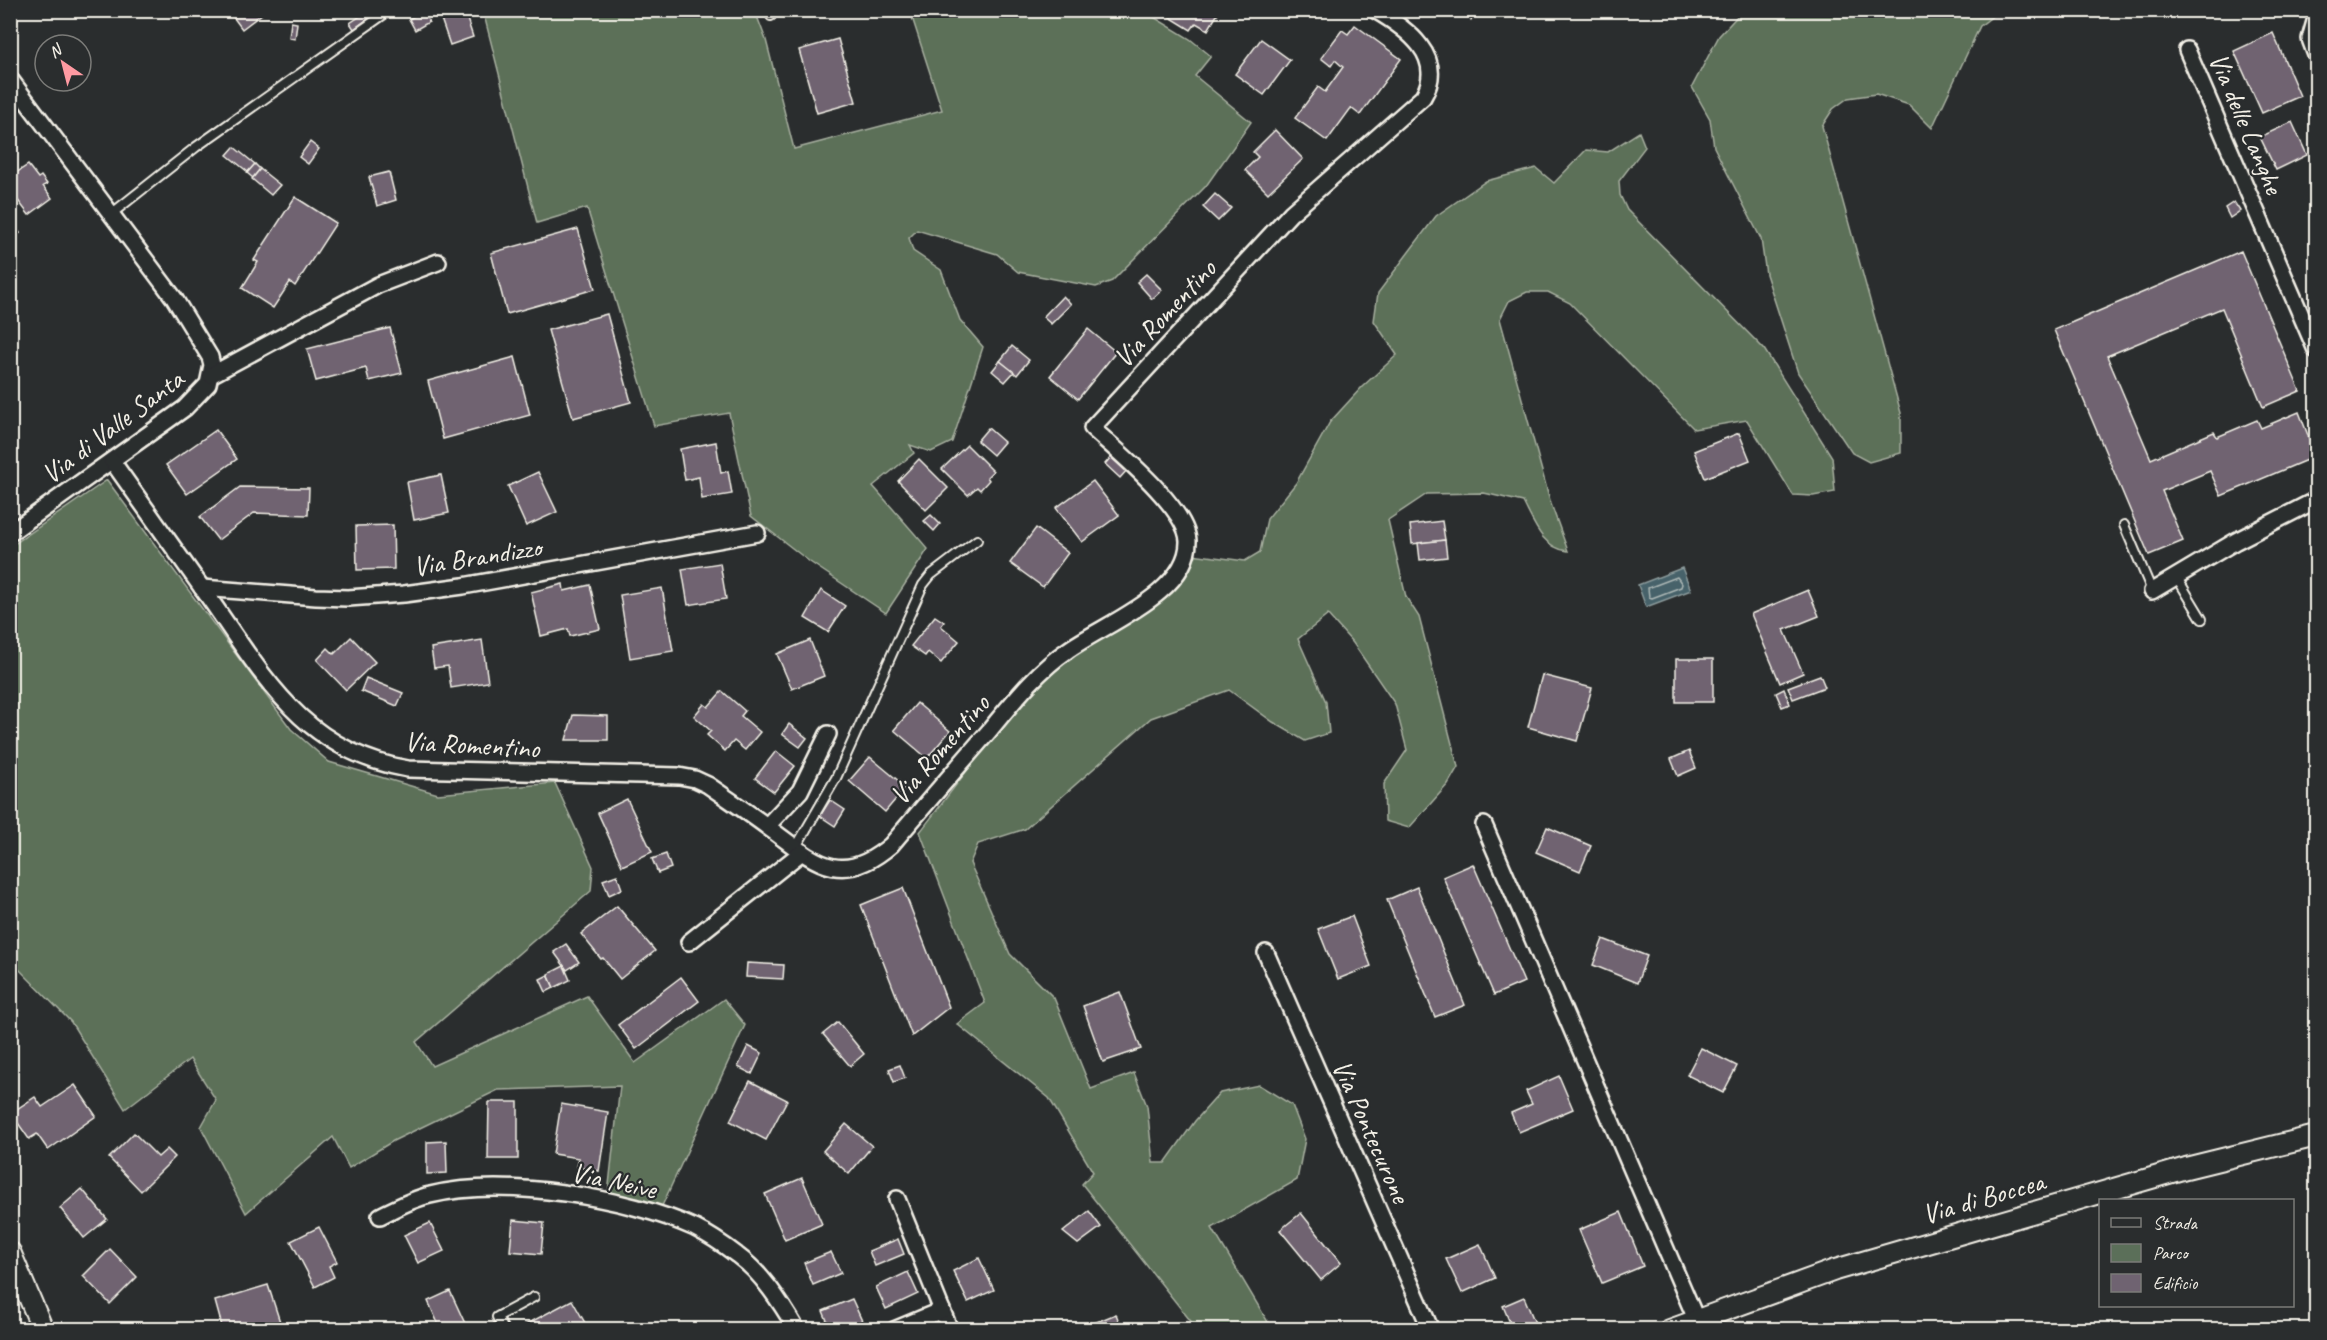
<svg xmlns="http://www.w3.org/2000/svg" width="2327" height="1340" font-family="Caveat,sans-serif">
<rect width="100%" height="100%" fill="#2a2d2e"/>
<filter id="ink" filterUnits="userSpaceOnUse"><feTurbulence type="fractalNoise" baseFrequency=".0167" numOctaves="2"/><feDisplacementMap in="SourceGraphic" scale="12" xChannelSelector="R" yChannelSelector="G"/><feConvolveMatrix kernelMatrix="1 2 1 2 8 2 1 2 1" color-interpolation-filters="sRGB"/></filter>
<g filter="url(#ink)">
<g fill="#5b6f59" stroke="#a8b0a0" stroke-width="1.5">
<path d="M1743 10 1999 11 1980 26 1932 128 1909 105 1876 94 1848 98 1833 109 1822 126 1901 413V453L1869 462 1852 453 1798 373 1766 274 1761 239 1714 147 1710 119 1692 87 1719 36Z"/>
<path d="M483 11H755L766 40 794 149 942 110 910 11H1144L1190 39 1211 56 1195 76 1251 122 1206 186 1112 281 1096 287 1018 272 997 254 917 230 909 238 913 251 941 270 960 320 983 347 952 442 931 452 910 445 914 453 873 486 928 549 886 613 810 562 751 516 729 413 654 426 587 208 537 223Z"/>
<path d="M1639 132 1645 147 1619 181 1620 195 1627 210 1764 349 1832 457 1835 492 1813 496 1793 495 1747 420 1694 429 1570 303 1548 292H1527L1509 301 1500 319 1551 504 1568 551C1542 548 1534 523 1523 502L1484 493 1427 494 1388 520 1406 597 1419 617 1458 767 1448 784 1409 828 1385 821 1384 784 1407 750 1395 704 1353 643 1328 615 1298 639 1326 702 1329 733 1305 741 1273 722 1229 690 1151 718 1025 829 978 844 970 863 1010 954 1054 998 1091 1089 1134 1073 1147 1106 1153 1163H1165L1195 1121 1220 1093 1259 1085 1292 1105 1305 1139 1297 1180 1212 1228 1271 1327 1263 1330 1197 1329 1082 1184 1093 1172 1049 1098 957 1024 985 1003 920 832C964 776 1011 707 1064 660 1074 651 1088 646 1100 640 1143 616 1170 600 1192 554L1245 561 1260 552 1267 519 1296 483 1330 422 1362 387 1397 355 1374 321 1378 293 1436 216 1486 181 1536 168 1554 183 1586 150 1608 152Z"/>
<path d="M107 480 291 729 329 762 438 794 555 783 593 867 591 891 416 1042 432 1066 587 996 635 1063 724 999 745 1025 662 1206 608 1194 620 1086 498 1090 393 1141 349 1168 333 1137 246 1213 201 1127 216 1100 190 1059 125 1109 71 1022 11 961 10 547Z"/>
</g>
<path fill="#46626a" stroke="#8c9b9c" stroke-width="1.5" d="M1682 568 1691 590 1646 607 1638 585Z"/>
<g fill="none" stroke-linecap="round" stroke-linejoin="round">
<path stroke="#aeb8b6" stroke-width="1.5" d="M1677 577 1682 584 1681 587 1652 598 1649 597 1648 588Z"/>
</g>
<g fill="#6f6371" stroke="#f4f1e8" stroke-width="1.5">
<path d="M228 10H267L242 29Z"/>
<path d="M438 10H464L473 37 450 45Z"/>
<path d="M1167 10H1220L1208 30 1196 23 1191 30 1165 14Z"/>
<path d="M1465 10H1484L1471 20Z"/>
<path d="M423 11 429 22 415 30 409 19Z"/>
<path d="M365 13 369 18 354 29 350 23Z"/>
<path d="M291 22 297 23 295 39 289 38Z"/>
<path d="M1355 25 1401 59 1360 115 1351 108 1327 141 1295 118 1318 87 1325 92 1343 67 1335 60 1331 66 1321 58 1342 30 1348 34Z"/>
<path d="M2273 33 2300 96 2262 113 2234 51Z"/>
<path d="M838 39 856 102 817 113 799 50Z"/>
<path d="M1261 39 1290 60 1264 95 1235 74Z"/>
<path d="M2292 122 2307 155 2276 170 2260 137Z"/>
<path d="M1275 130 1303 159 1268 193 1245 170 1258 157 1253 152Z"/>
<path d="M310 142 319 149 308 164 299 157Z"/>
<path d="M234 147 255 164 248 172 227 155Z"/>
<path d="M255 164 260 169 253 178 247 173Z"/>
<path d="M28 165 38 178 41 176 47 184 43 186 52 198 29 215 10 190V177Z"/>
<path d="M260 169 280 185 271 195 252 179Z"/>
<path d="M389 172 396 200 377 206 369 177Z"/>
<path d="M1215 194 1231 208 1218 221 1203 207Z"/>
<path d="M295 197 336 223 295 286 290 282 273 308 242 288 258 262 254 260Z"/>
<path d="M2234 202 2240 211 2230 218 2225 208Z"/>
<path d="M14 225 20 233 15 237 10 231V228Z"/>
<path d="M578 229 595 289 507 314 491 253Z"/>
<path d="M2241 251 2300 391 2263 407 2222 308 2107 356 2151 459 2214 432 2217 437 2257 420 2261 428 2299 412 2316 456 2221 496 2210 471 2162 491 2183 541 2149 555 2054 330Z"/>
<path d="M1146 274 1162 290 1152 299 1137 282Z"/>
<path d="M1063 296 1071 304 1051 324 1043 317Z"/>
<path d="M607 314 631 402 573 418 548 330Z"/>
<path d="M390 328 402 373 369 381 366 368 316 381 307 349Z"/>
<path d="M1088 329 1116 352 1078 399 1050 376Z"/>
<path d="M1012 346 1029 360 1017 375 1000 361Z"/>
<path d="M515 357 530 415 443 439 428 381Z"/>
<path d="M1000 361 1014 372 1005 382 992 371Z"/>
<path d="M988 428 1004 442 993 455 977 441Z"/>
<path d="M216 430 237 459 187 494 166 465Z"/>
<path d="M1739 433 1750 460 1705 478 1694 451Z"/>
<path d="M716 442 721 473 728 471 732 494 702 499 699 477 685 480 680 449Z"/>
<path d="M967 445 993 471 987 477 989 480 980 490 977 487 968 495 942 469Z"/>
<path d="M1112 456 1127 470 1120 478 1105 464Z"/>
<path d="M919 459 948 488 926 510 898 481Z"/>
<path d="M538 472 557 512 526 526 508 486Z"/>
<path d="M441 475 449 513 414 520 407 482Z"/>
<path d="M1093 481 1119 515 1082 542 1056 508Z"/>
<path d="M240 487 309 488 308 515 254 513 218 540 200 517Z"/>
<path d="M931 515 940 524 934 531 924 521Z"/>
<path d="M1442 521 1445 540 1412 544 1410 525Z"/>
<path d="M393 525 394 569 357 570 356 526Z"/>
<path d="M1036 528 1068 553 1043 587 1010 563Z"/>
<path d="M1445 540 1447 557 1420 560 1418 543Z"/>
<path d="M720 563 726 599 688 605 682 569Z"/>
<path d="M563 584 564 591 590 585 600 629 570 636 568 629 541 636 531 592Z"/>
<path d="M662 588 673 651 630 658 620 595Z"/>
<path d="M821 590 845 606 828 632 805 618Z"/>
<path d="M1808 590 1819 616 1784 630 1803 673 1780 683 1751 614Z"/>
<path d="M935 616 944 622 941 626 959 641 941 663 928 652 925 656 911 646Z"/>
<path d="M351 637 375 662 346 690 317 660 328 648 334 654Z"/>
<path d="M482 640 488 682 451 688 448 666 434 668 431 648Z"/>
<path d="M810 640 824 676 792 689 777 654Z"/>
<rect x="1676" y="659" width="37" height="43"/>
<path d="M1542 675 1592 688 1577 741 1528 727Z"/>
<path d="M1820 675 1825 687 1793 699 1788 687Z"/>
<path d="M366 678 403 693 397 706 361 691Z"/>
<path d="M1784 689 1790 704 1782 707 1776 693Z"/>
<path d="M722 691 745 711 741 716 760 732 745 750 734 741 725 751 707 735 711 731 694 716 704 704 708 707Z"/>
<path d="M917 703 950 731 927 758 894 730Z"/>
<path d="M573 715 608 716V740H566Z"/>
<path d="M789 724 807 738 800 747 782 734Z"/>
<path d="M776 751 795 766 774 792 755 778Z"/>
<path d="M1689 751 1696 768 1678 776 1671 759Z"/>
<path d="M870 757 906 787 885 812 849 781Z"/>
<path d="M627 799 652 852 622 866 598 813Z"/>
<path d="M830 800 845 810 835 826 820 816Z"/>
<path d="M1547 827 1591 846 1580 871 1536 852Z"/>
<path d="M666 854 671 868 658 873 652 859Z"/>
<path d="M1473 864 1524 982 1494 995 1443 877Z"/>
<path d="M617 875 622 889 609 895 603 880Z"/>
<path d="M1417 887 1465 1005 1435 1017 1387 900Z"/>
<path d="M903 888 949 1007 912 1036 861 905Z"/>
<path d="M617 906 655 951 620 979 603 958 601 959 581 934Z"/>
<path d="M1352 916 1371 966 1338 979 1318 929Z"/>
<path d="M1603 939 1647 956 1637 983 1593 965Z"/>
<path d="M566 944 579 962 567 970 554 952Z"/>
<path d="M747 963 784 965 783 979 746 977Z"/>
<path d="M564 966 570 980 554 988 548 974Z"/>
<path d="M548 975 554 988 546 992 540 979Z"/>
<path d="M681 977 699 1001 636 1049 618 1025Z"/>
<path d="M1120 992 1141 1049 1103 1062 1083 1006Z"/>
<path d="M838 1022 864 1054 850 1066 823 1034Z"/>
<path d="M748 1046 762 1053 752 1074 738 1067Z"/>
<path d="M1701 1048 1737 1066 1723 1093 1687 1075Z"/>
<path d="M900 1065 905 1078 894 1082 889 1069Z"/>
<path d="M1559 1076 1573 1109 1519 1132 1511 1113 1532 1104 1526 1091Z"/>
<path d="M750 1081 787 1100 766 1140 730 1121Z"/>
<path d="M75 1085 96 1116 48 1150 37 1134 29 1139 11 1113 35 1097 42 1107Z"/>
<path d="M489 1102H518V1159H488Z"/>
<path d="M561 1104 608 1112 599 1171 577 1167 579 1158 553 1154Z"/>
<path d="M846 1124 872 1146 849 1174 823 1151Z"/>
<path d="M134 1133 158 1157 167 1149 175 1157 141 1191 109 1158Z"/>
<path d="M446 1141 447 1173 427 1174V1142Z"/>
<path d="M802 1178 822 1224 785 1240 765 1194Z"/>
<path d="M82 1189 107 1219 84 1238 60 1208Z"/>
<path d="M1089 1211 1101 1227 1078 1244 1063 1232Z"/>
<path d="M1621 1212 1643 1266 1602 1283 1579 1230Z"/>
<path d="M1301 1213 1341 1263 1321 1280 1280 1230Z"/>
<path d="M513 1220 544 1223 541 1254 510 1251Z"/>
<path d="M430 1223 444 1251 418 1263 404 1235Z"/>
<path d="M319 1227 337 1262 329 1266 334 1277 315 1287 291 1241Z"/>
<path d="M898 1239 904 1254 875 1266 869 1251Z"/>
<path d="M1480 1244 1495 1278 1462 1293 1446 1259Z"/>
<path d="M110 1249 137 1277 110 1304 83 1276Z"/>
<path d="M831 1252 841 1273 813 1285 804 1263Z"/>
<path d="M979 1258 994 1290 968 1302 953 1271Z"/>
<path d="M908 1272 918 1294 886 1309 876 1287Z"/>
<path d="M268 1285 280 1322 269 1330H223L215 1301Z"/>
<path d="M450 1291 468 1330H441L428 1301Z"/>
<path d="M1524 1297 1538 1330H1513L1503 1306Z"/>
<path d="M852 1299 862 1321 844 1330H831L823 1311Z"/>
<path d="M572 1300 589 1330H527L525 1325Z"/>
<path d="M1116 1314 1122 1330H1077Z"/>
</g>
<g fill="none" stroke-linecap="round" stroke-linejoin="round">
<defs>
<g id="service">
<path d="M770 10 771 16"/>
<path d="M110 215 196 147 390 10"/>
<path d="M2124 525 2152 591"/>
<path d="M2176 576 2202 619"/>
<path d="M796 847 836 778 923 585 931 575 977 540"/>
<path d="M504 1330 497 1317 534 1297"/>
</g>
<g id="minor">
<path d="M2316 18 2310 39 2316 55"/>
<path d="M2187 50 2316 350"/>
<path d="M10 79 174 298 210 357 212 365 208 384 185 408 10 533"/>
<path d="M211 375 378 285 438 262"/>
<path d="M112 461C142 504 172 545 202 588 261 670 298 750 408 769L679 776 695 779 708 785C728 799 749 813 769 828 814 861 840 889 891 845 923 807 956 769 989 731 1013 702 1037 671 1068 650 1104 624 1189 593 1188 541 1187 508 1116 450 1092 428L1291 213 1423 97C1447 57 1406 28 1375 10"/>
<path d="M202 588 316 597 348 598 404 594 463 586 757 533"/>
<path d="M2152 591 2236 541 2316 500"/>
<path d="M1484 825 1696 1319"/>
<path d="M767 826 800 791 828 734"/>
<path d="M689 942 802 852"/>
<path d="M1266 953 1431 1330"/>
<path d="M897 1199 950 1330"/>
<path d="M380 1216C396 1208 412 1199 430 1195 502 1177 628 1197 695 1228 709 1235 724 1245 737 1255 762 1273 781 1303 797 1330"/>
<path d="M894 1330 942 1310"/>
</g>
<g id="tertiary">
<path d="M10 1252 43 1330"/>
<path d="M1670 1330 1835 1270 2186 1168 2316 1136"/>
</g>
</defs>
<use href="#service" stroke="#f4f1e8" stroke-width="12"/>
<use href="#minor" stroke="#f4f1e8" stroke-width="20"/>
<use href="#tertiary" stroke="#f4f1e8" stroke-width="24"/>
<use href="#service" stroke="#2a2d2e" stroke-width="8"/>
<use href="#minor" stroke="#2a2d2e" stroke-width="15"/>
<use href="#tertiary" stroke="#2a2d2e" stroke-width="20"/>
</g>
</g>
<g text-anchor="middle" stroke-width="4.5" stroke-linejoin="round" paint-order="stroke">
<g font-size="28" fill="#f4f1e8" stroke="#2a2d2e">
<text transform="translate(2247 123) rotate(67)" y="10">Via delle Langhe</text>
<text transform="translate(1164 313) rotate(-47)" y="10">Via Romentino</text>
<text transform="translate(112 426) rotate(-37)" y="10">Via di Valle Santa</text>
<text transform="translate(477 556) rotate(-9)" y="10">Via Brandizzo</text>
<text transform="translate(472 744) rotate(3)" y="10">Via Romentino</text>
<text transform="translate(939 749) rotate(-49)" y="10">Via Romentino</text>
<text transform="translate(1372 1131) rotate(66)" y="10">Via Pontecurone</text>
<text transform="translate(614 1180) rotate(12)" y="10">Via Neive</text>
<text transform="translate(1983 1197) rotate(-16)" y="10">Via di Boccea</text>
</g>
</g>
<rect width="2327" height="1340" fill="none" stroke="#2a2d2e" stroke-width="36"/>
<rect x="18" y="18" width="2291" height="1304" fill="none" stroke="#f4f1e8" stroke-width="2" filter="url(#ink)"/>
<rect x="2099" y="1199" width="195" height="108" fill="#2a2d2e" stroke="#7b7b78" stroke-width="1.5"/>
<rect x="2111" y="1218" width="30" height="9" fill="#2a2d2e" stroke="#7b7b78" stroke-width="1.5"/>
<text x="2153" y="1229" font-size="18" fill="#f4f1e8">Strada</text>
<rect x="2111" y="1244" width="30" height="18" fill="#5b6f59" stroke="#7b7b78" stroke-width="1.5"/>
<text x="2153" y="1259" font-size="18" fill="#f4f1e8">Parco</text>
<rect x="2111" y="1274" width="30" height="18" fill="#6f6371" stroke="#7b7b78" stroke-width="1.5"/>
<text x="2153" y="1289" font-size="18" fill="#f4f1e8">Edificio</text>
<g transform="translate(63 63) rotate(325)"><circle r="28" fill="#2a2d2e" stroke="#7b7b78" stroke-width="1.5"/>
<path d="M0-4.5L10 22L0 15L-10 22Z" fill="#ff9aa2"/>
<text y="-9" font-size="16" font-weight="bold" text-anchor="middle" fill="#f4f1e8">N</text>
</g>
</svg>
